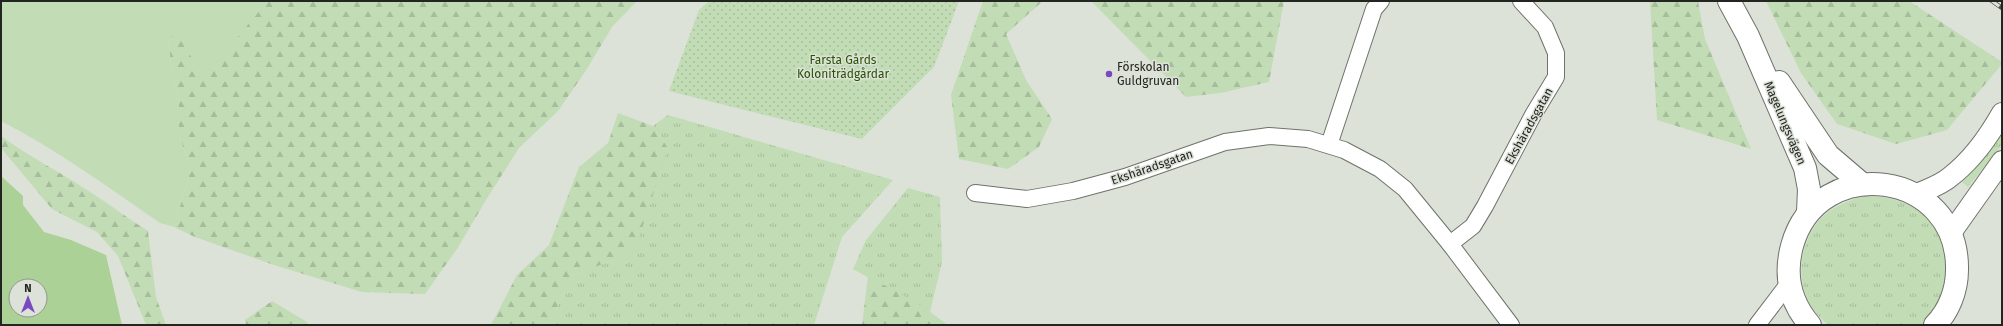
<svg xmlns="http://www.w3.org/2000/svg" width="2003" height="326" font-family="'Fira Sans',sans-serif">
<defs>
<pattern id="grass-tufts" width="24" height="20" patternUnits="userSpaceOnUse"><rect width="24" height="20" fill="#c2dcb5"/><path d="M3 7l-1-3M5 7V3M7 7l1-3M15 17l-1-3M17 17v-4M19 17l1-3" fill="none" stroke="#a6bd9b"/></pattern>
<pattern id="forest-firs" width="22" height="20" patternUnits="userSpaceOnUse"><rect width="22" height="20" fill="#c2dcb5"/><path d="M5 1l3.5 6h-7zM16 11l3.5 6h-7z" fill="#a6bd9b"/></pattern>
<pattern id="garden-dots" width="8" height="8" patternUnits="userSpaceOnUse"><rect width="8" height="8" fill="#c2dcb5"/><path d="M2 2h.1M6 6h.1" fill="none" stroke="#a6bd9b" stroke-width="1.8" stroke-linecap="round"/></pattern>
</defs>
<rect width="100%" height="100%" fill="#dce2d8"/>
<g fill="url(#grass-tufts)">
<path d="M668 115 893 180 842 237 814 325H548L573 275 614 260 668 148 653 126Z"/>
<path d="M2002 128V145L1998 150 1968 187 1962 182Z"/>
<path d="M908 188 940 197 942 262 930 312 853 269 866 240Z"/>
<path d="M1865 196C1896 196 1931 208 1943 241 1945 246 1944 253 1945 259 1949 289 1944 303 1922 325H1828C1819 317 1812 309 1807 298 1794 269 1804 228 1831 210 1842 203 1853 199 1865 196Z"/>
</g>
<g fill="url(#forest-firs)">
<path d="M268 1H637L612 27 585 72 558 111 519 148 486 200 457 249 425 294 362 292 274 265 195 237 174 227 191 168 179 136V101L171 68 168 37 180 35 267 3Z"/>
<path d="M983 1H1043L1006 34 1026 80 1052 119 1039 147 1008 169 959 159 951 95Z"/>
<path d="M1091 1H1284L1269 82 1220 93 1186 97Z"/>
<path d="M1650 1H1698L1705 39 1751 149 1657 120Z"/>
<path d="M1766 1H1909L2002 62V64L1947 130 1896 144 1837 124 1801 73Z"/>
<path d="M618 113 653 126 668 148 636 247 614 260 573 275 548 325H491L517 275 549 245 579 167 608 143Z"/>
<path d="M1 136C28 156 58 171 87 190 108 203 127 218 148 231L156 297 166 325H146L118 256 97 232 52 209 1 148Z"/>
<path d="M868 276 922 306 948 325H862Z"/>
<path d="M272 301 307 322 308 325H246L245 320Z"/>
</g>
<path fill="#c2dcb5" d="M1 1H268L202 79 180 35 168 37 171 68 179 101V136L191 168 174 227 160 223C108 187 57 150 1 121Z"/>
<path fill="url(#garden-dots)" d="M709 1H959L934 67 862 139 669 91 699 10Z"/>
<path fill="#abd197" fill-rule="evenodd" d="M1 176 23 196V205L44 232 71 240 106 255 122 325H1ZM16 286H40V310H16Z"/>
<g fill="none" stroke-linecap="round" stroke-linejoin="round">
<defs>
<g id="minor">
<path d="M1329 145 1374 9 1381 1"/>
<path d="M975 193 1027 199 1073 191 1125 177 1225 142 1269 136 1308 139 1344 150 1380 169 1405 189 1450 244 1511 325"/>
<path d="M1450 244 1473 226 1485 206 1533 115 1556 77V53L1545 27 1521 1"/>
<path d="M1757 325 1789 283"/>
</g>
<g id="tertiary">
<path d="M1917 194C1928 189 1941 185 1950 177 1971 161 1989 136 2002 113"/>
<path d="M1951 233 2002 161"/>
</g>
<g id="secondary">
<path d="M1729 1 1748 36 1805 168 1809 189 1808 212"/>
<path d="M1779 82 1828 155 1862 184"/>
<path d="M1810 325C1790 302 1784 276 1792 246 1818 151 1959 170 1957 270 1957 290 1949 311 1935 325"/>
</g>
</defs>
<use href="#minor" stroke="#6d736a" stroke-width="18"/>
<use href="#tertiary" stroke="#6d736a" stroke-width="22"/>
<use href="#secondary" stroke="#6d736a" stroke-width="24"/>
<use href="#minor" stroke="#fff" stroke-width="16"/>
<use href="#tertiary" stroke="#fff" stroke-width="20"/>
<use href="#secondary" stroke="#fff" stroke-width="22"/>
<defs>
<path id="rail" d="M1992 1 2002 8"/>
</defs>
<use href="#rail" stroke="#4a4d48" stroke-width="4.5"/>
<use href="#rail" stroke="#dce2d8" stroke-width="3" stroke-dasharray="9" stroke-linecap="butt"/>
</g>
<circle fill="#7a48c0" stroke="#dce2d8" stroke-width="1.5" cx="1109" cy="74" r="4"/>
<g text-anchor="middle" stroke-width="3" stroke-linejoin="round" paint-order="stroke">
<g font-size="12" fill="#285300" stroke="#dce2d8">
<text x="843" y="64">Farsta Gårds<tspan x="843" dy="14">Koloniträdgårdar</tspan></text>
</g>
<g font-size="12" fill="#232521" stroke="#dce2d8" text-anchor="start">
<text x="1117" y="71">Förskolan<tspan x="1117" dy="14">Guldgruvan</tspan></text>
</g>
<g font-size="12" fill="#232521" stroke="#dce2d8">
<text transform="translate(1785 123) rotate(67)" y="4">Magelungsvägen</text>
<text transform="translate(1529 126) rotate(-61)" y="4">Ekshäradsgatan</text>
<text transform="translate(1152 167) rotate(-19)" y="4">Ekshäradsgatan</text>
</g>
</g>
<rect width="2003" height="326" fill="none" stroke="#232521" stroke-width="4"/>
<g transform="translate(28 298)"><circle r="19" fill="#dce2d8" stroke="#92968f"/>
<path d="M0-3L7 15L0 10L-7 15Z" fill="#7a48c0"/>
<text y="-6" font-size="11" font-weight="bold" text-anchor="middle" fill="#232521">N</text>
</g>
</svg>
